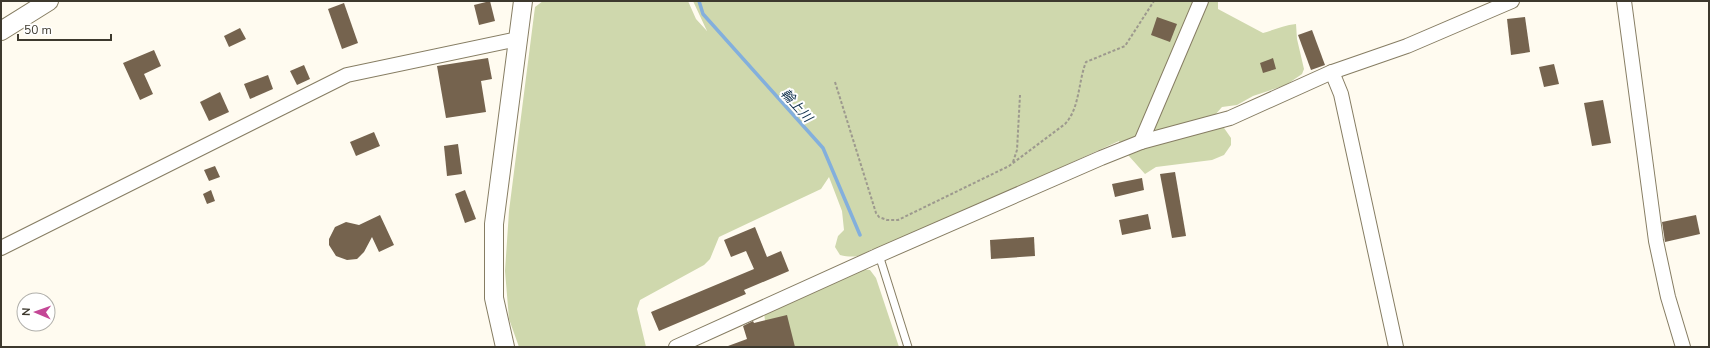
<svg xmlns="http://www.w3.org/2000/svg" width="1710" height="348" font-family="'Nunito Sans','Noto Sans JP',sans-serif">
<rect width="100%" height="100%" fill="#fffbf0"/>
<g fill="#cfd8ad">
<path d="M543 1H688L696 19 707 31 693 1H1218V9L1263 33C1274 30 1284 25 1296 24L1297 39 1304 69 1302 74 1286 85 1253 96 1237 105 1222 107 1215 115 1231 138V145L1224 155 1212 160 1156 167 1145 174 1120 146 1119 141 874 252 872 249C861 257 853 258 840 255L835 247 838 236 844 230 842 211 829 177 821 189 719 237 710 259 704 265 640 300 637 309 646 347H519L509 319 505 271 509 211 535 7Z"/>
<path d="M862 269 870 270 876 278 899 347H768L764 312Z"/>
</g>
<g fill="none" stroke-linecap="round" stroke-linejoin="round">
<path stroke="#83afdc" stroke-width="3.5" d="M699 1 703 14 823 148 860 235"/>
</g>
<g fill="#75634e">
<path d="M490 1 495 21 479 25 474 5Z"/>
<path d="M344 3 358 43 342 49 328 9Z"/>
<path d="M1157 17 1177 24 1170 42 1151 35Z"/>
<path d="M1525 17 1530 52 1511 55 1507 19Z"/>
<path d="M240 28 246 39 229 47 224 36Z"/>
<path d="M1312 30 1325 65 1311 70 1298 35Z"/>
<path d="M154 50 161 66 144 74 153 94 140 100 123 63Z"/>
<path d="M488 58 492 79 481 81 486 112 446 118 437 66Z"/>
<path d="M1273 58 1276 69 1263 73 1260 63Z"/>
<path d="M1554 64 1559 84 1544 87 1539 67Z"/>
<path d="M304 65 310 79 297 85 290 71Z"/>
<path d="M268 75 273 89 250 99 244 84Z"/>
<path d="M220 92 229 112 209 121 200 102Z"/>
<path d="M1603 100 1611 143 1592 146 1584 103Z"/>
<path d="M374 132 380 146 356 156 350 142Z"/>
<path d="M458 144 462 174 447 176 444 146Z"/>
<path d="M215 166 220 177 209 181 204 170Z"/>
<path d="M1175 172 1186 236 1172 238 1160 174Z"/>
<path d="M1142 178 1144 190 1115 197 1112 184Z"/>
<path d="M211 190 215 201 207 204 203 194Z"/>
<path d="M465 190 476 219 465 223 455 194Z"/>
<path d="M1148 214 1151 229 1122 235 1119 220Z"/>
<path d="M380 215 394 245 379 252 372 237 364 252 357 259 347 260 336 256 329 245V239L335 227 346 222 359 225Z"/>
<path d="M1696 215 1700 234 1665 242 1662 222Z"/>
<path d="M755 227 767 257 781 251 789 271 744 290 746 294 659 331 651 312 754 269 746 251 731 257 724 240Z"/>
<path d="M1034 237 1035 256 991 259 990 240Z"/>
<path d="M787 315 795 347H728V346L747 339 743 326 753 321 754 323Z"/>
</g>
<g fill="none" stroke-linecap="round" stroke-linejoin="round">
<defs>
<path id="service" d="M879 255 908 347"/>
<g id="minor">
<path d="M1624 1 1656 241 1668 297 1683 347"/>
<path d="M1332 72 1341 94 1396 347"/>
<path d="M1141 142 1201 1"/>
<path d="M1 248 347 75 518 39"/>
<path d="M676 347 879 255 1101 158 1141 142 1230 118 1332 72 1407 46 1512 1"/>
</g>
<g id="tertiary">
<path d="M1 31 49 1"/>
<path d="M505 347 494 298V224L523 1"/>
</g>
</defs>
<use href="#service" stroke="#867d63" stroke-width="9"/>
<use href="#minor" stroke="#867d63" stroke-width="16"/>
<use href="#tertiary" stroke="#867d63" stroke-width="20"/>
<g stroke="#9d998e" stroke-width="2" stroke-dasharray="3 2" stroke-linecap="butt">
<path d="M835 82 876 213 879 217 887 220H898L1009 166 1065 124C1080 108 1078 82 1086 62L1125 46 1154 1"/>
<path d="M1013 162 1017 150 1020 95"/>
</g>
<use href="#service" stroke="#fff" stroke-width="7"/>
<use href="#minor" stroke="#fff" stroke-width="14"/>
<use href="#tertiary" stroke="#fff" stroke-width="18"/>
</g>
<g text-anchor="middle" stroke-width="4" stroke-linejoin="round" paint-order="stroke">
<g font-size="13" font-style="italic" fill="#0a2b48" stroke="#fff">
<text transform="translate(797 105) rotate(48)" y="5">輪上川</text>
</g>
</g>
<rect width="1710" height="348" fill="none" stroke="#3d392e" stroke-width="4"/>
<g transform="translate(36 312) rotate(272)"><circle r="19" fill="#ffffff" stroke="#b1b0ab"/>
<path d="M0-3L7 15L0 10L-7 15Z" fill="#c44796"/>
<text y="-6" font-size="11" font-weight="bold" text-anchor="middle" fill="#3d392e">N</text>
</g>
<path d="M18 34v6h93v-6" fill="none" stroke="#3d392e" stroke-width="2"/>
<text x="24" y="34" font-size="12" fill="#3d392e" stroke="#ffffff" stroke-width="3" paint-order="stroke">50 m</text>
</svg>
